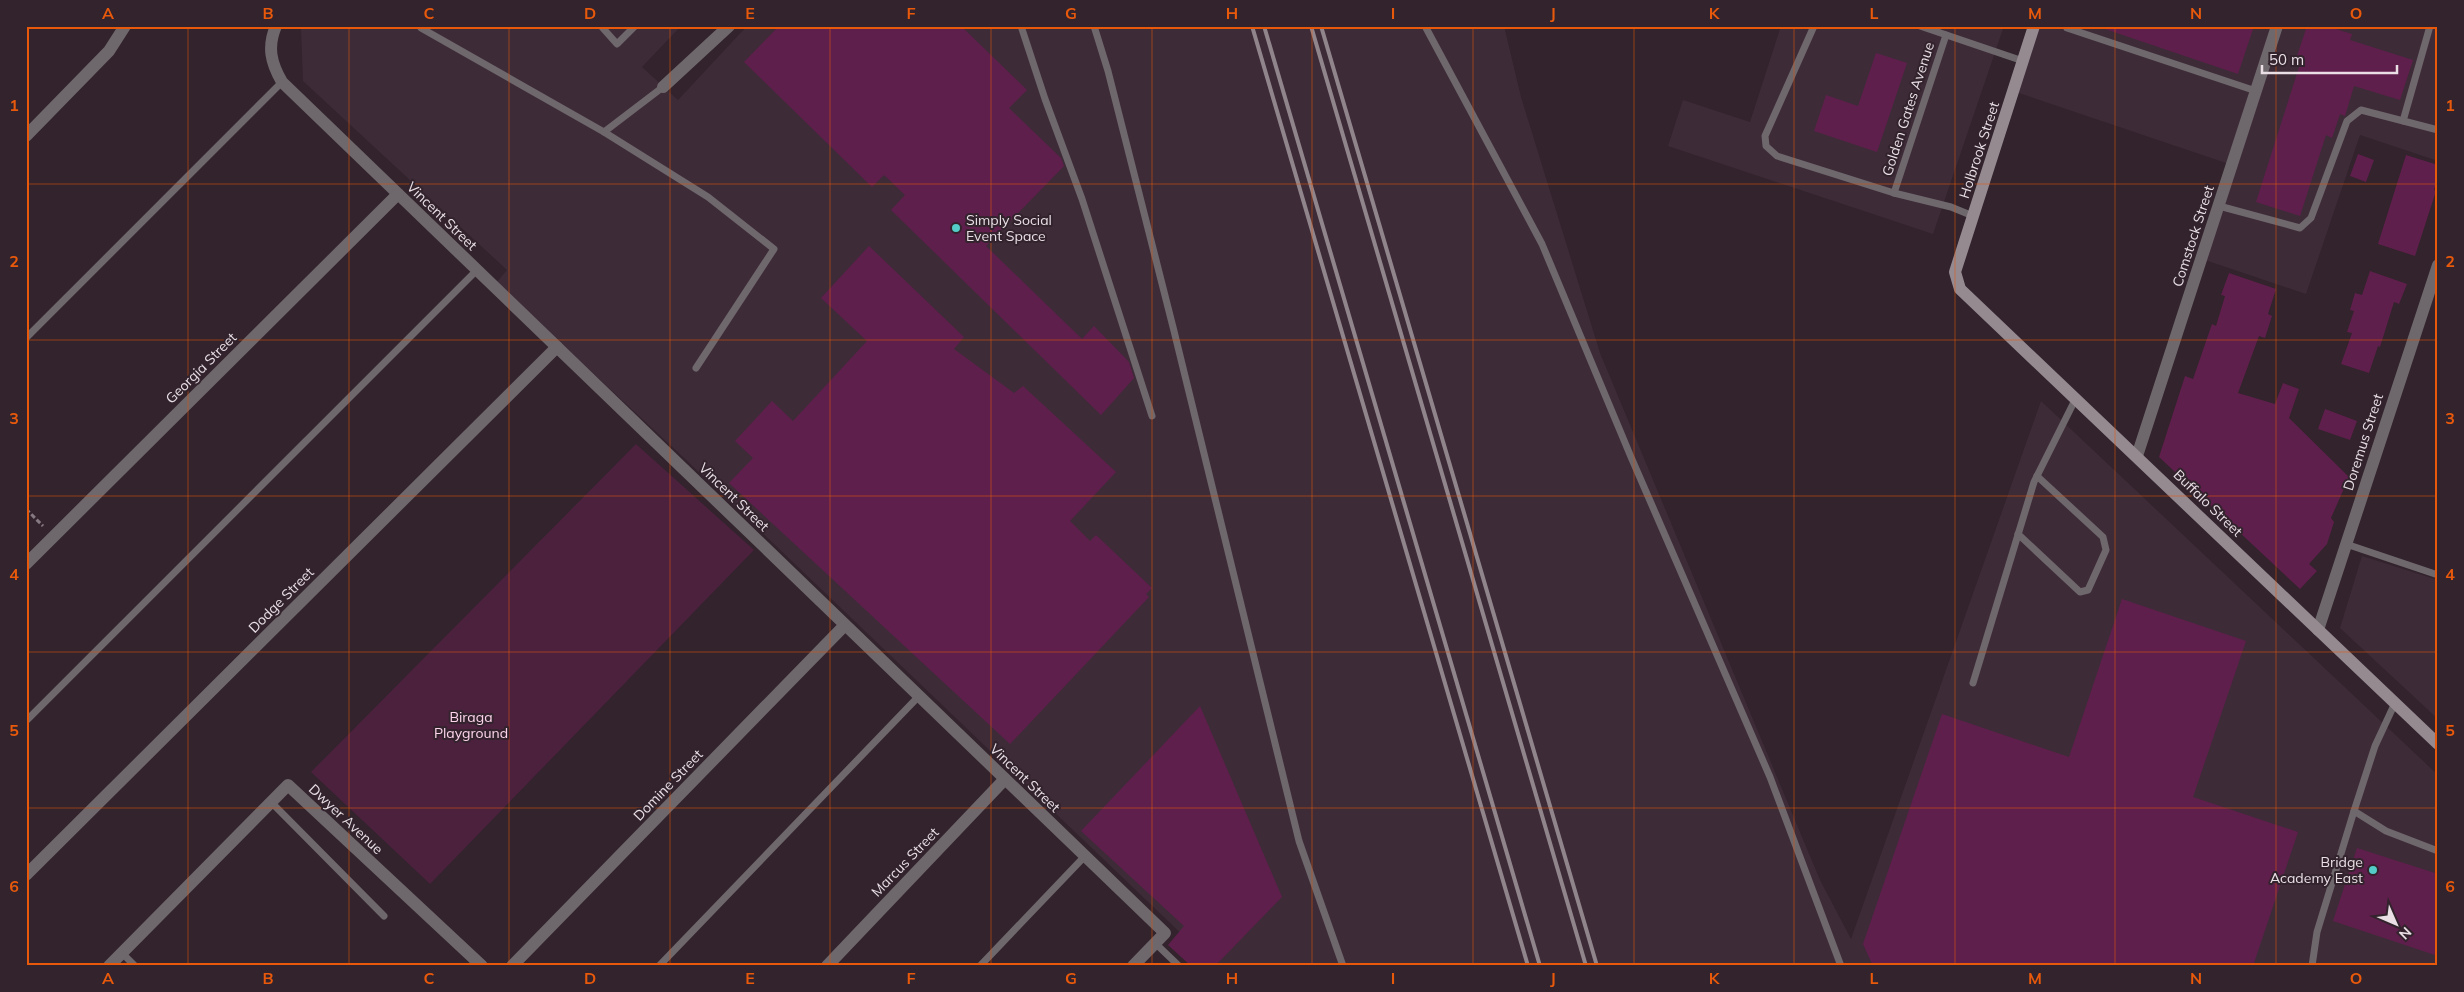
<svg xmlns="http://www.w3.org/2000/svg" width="2464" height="992" font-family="Mulish,sans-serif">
<rect width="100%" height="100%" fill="#32232c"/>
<g fill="#3e2b38">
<path d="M304 26H681L642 67 678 100 747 26H1504L1521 97 1600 353 1820 880 1851 939 2041 401 2438 775V966H1215L682 456 496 283 507 270 303 81 301 29Z"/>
<path d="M1781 26H2004L1933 234 1668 146 1683 100 1750 122Z"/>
<path d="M2034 26H2438V161L2360 135 2306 294 2202 259 2232 165 2013 91Z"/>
<path d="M2362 556 2438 580V719L2340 628Z"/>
</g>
<path fill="#4b213e" d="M636 444 754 550 430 884 311 772Z"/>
<g fill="#5f1f4c">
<path d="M779 26H961L1027 90 1009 108 1061 158 1064 166 986 246 1082 339 1094 326 1129 362 1134 378 1101 415 891 210 905 195 884 175 872 187 744 62Z"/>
<path d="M2105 26H2254L2238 74 2105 29Z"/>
<path d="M2307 26H2326L2352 34 2350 40 2413 60 2400 100 2354 86 2345 116 2340 114 2332 138 2326 135 2300 216 2256 202 2300 64 2295 62Z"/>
<path d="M1876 53 1907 63 1877 152 1814 131 1826 95 1858 106Z"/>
<path d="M2358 154 2374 160 2366 182 2350 176Z"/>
<path d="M2406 155 2438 165V177L2434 190 2436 191 2415 256 2378 244Z"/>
<path d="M869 246 964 337 954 349 1014 393 1023 386 1116 472 1070 521 1090 541 1096 535 1152 588 1146 594 1149 597 1010 744 729 483 753 458 735 441 772 401 793 421 867 341 821 298Z"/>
<path d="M2370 271 2407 284 2399 304 2394 302 2380 347 2378 346 2369 373 2341 364 2352 333 2347 332 2354 311 2350 310 2355 293 2362 295Z"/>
<path d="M2229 273 2276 289 2268 314 2272 316 2265 338 2259 336 2238 393 2275 404 2283 383 2299 389 2289 418 2349 477 2331 518 2334 522 2327 544 2309 564 2317 571 2300 589 2159 457 2185 376 2193 379 2212 324 2216 326 2225 296 2221 295Z"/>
<path d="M2325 409 2357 421 2350 440 2318 429Z"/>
<path d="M2122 599 2246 641 2193 797 2298 832 2253 966H1873L1863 944 1942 714 2069 757Z"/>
<path d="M1200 706 1282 897 1215 966H1191L1168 945 1184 926 1081 831Z"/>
<path d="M2357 848 2438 874V956L2333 921Z"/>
</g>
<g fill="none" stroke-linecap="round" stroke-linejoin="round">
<path stroke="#867981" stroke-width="3" stroke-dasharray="5 2.5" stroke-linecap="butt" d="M26 509 43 526"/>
<g stroke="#6e676b" stroke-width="7">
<path d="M601 26 617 44 635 26"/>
<path d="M1021 26 1045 99 1082 199 1152 416"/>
<path d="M1094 26 1108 71 1174 331 1299 841 1343 966"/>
<path d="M1425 26 1542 244 1631 457 1770 777 1841 966"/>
<path d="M1814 26 1765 136 1766 146 1777 156 1894 193 1946 35"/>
<path d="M1920 26 2023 61"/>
<path d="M421 28 604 132 663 87"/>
<path d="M2067 28 2256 91"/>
<path d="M2403 121 2430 26"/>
<path d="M604 132 708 197 774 249 696 368"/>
<path d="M1894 193 1951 207 1973 216"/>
<path d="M2219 206 2300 228 2311 218 2347 121 2361 110 2438 130"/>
<path d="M26 338 282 82"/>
<path d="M2018 534 2080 592 2088 590 2106 550 2103 537 2037 476"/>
<path d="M2346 544 2438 575"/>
<path d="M1973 683 2034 482 2076 398"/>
<path d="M26 721 477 270"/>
<path d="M270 801 384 916"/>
<path d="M2354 811 2386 831 2438 851"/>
<path d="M1155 943 1179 966"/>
<path d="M122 953 135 966"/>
<path d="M659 966 919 696"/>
<path d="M980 966 1085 856"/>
<path d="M2312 966 2317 932 2354 811 2375 746 2395 703"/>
</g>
<g stroke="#6e676b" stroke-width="12">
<path d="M276 26C267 47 271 63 282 82L1165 933 1133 966"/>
<path d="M663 87 729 26"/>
<path d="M26 136 109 51 125 26"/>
<path d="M2137 456 2277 26"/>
<path d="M26 564 398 194"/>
<path d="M2318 630 2438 265"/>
<path d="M26 875 557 347"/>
<path d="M109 966 288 785 482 966"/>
<path d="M512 966 845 625"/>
<path d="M827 966 1005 779"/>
</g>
<path stroke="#968a91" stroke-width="12" d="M2034 26 1955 272 1960 289 2438 744"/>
<g stroke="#91858c" stroke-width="4">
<path d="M1252 26 1528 966"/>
<path d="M1264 26 1540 966"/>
<path d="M1311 26 1586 966"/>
<path d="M1321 26 1597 966"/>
</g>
</g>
<path fill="none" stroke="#e8590c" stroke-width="1" stroke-opacity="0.55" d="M188 26V966M349 26V966M509 26V966M670 26V966M830 26V966M991 26V966M1152 26V966M1312 26V966M1473 26V966M1634 26V966M1794 26V966M1955 26V966M2115 26V966M2276 26V966M26 184H2438M26 340H2438M26 496H2438M26 652H2438M26 808H2438"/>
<g fill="#54cdc8" stroke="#32232c" stroke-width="2">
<circle cx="956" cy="228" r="5"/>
<circle cx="2373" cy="870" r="5"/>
</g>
<g text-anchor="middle" stroke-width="4" stroke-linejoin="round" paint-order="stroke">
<g font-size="14" fill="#e9dfe5" stroke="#32232c">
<text transform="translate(1908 109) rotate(-72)" y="5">Golden Gates Avenue</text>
<text transform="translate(1979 150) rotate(-72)" y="5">Holbrook Street</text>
<text transform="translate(442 216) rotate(44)" y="5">Vincent Street</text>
<text transform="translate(2193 236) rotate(-72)" y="5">Comstock Street</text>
<text transform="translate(201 368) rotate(-45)" y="5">Georgia Street</text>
<text transform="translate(2363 442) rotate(-72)" y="5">Doremus Street</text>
<text transform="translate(734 497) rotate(44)" y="5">Vincent Street</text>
<text transform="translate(2208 503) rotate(44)" y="5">Buffalo Street</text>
<text transform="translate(281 600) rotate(-45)" y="5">Dodge Street</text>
<text transform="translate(1025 778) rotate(44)" y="5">Vincent Street</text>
<text transform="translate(668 785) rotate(-46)" y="5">Domine Street</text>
<text transform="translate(346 819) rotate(43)" y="5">Dwyer Avenue</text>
<text transform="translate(905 862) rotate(-46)" y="5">Marcus Street</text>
</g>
<g font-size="14" fill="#e9dfe5" stroke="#32232c" text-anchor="start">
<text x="966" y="225">Simply Social<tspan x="966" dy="16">Event Space</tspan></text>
<text x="2363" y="867" text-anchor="end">Bridge<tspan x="2363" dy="16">Academy East</tspan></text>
</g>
<g font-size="14" fill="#fcd4ec" stroke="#32232c">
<text x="471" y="722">Biraga<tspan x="471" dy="16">Playground</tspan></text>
</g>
</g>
<rect width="2464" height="992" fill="none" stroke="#32232c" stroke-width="55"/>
<g transform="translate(2396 924) rotate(135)" stroke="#32232c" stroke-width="4" paint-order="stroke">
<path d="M0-4L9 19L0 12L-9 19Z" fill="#e9dfe5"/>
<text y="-8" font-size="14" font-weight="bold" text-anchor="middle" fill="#e9dfe5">N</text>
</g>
<path d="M2262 65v8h135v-8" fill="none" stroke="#e9dfe5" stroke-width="2.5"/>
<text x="2269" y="65" font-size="15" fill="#e9dfe5" stroke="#32232c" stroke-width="4" paint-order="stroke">50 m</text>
<rect x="28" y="28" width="2408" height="936" fill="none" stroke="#e8590c" stroke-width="2"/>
<g font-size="16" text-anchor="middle" font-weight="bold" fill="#e8590c">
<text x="108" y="19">A</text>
<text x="268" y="19">B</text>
<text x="429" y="19">C</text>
<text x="590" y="19">D</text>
<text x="750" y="19">E</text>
<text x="911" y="19">F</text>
<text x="1071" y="19">G</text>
<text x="1232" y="19">H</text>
<text x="1393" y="19">I</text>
<text x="1553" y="19">J</text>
<text x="1714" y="19">K</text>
<text x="1874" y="19">L</text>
<text x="2035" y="19">M</text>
<text x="2196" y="19">N</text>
<text x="2356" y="19">O</text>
<text x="14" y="111">1</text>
<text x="2450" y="111">1</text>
<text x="14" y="267">2</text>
<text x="2450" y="267">2</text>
<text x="14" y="424">3</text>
<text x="2450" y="424">3</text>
<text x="14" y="580">4</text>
<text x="2450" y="580">4</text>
<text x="14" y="736">5</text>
<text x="2450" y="736">5</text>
<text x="14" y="892">6</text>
<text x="2450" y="892">6</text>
<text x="108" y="984">A</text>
<text x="268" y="984">B</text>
<text x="429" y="984">C</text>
<text x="590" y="984">D</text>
<text x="750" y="984">E</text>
<text x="911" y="984">F</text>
<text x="1071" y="984">G</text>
<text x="1232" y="984">H</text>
<text x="1393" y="984">I</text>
<text x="1553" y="984">J</text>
<text x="1714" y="984">K</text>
<text x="1874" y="984">L</text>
<text x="2035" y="984">M</text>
<text x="2196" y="984">N</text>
<text x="2356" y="984">O</text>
</g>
</svg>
